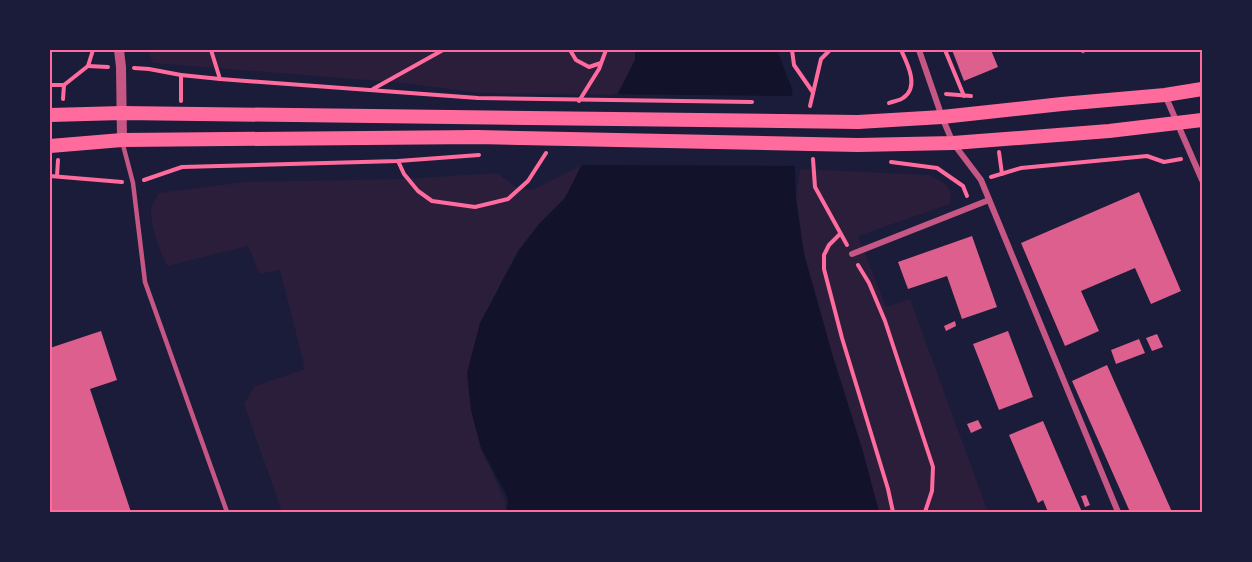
<svg xmlns="http://www.w3.org/2000/svg" width="1252" height="562" font-family="Inter,sans-serif">
<rect width="100%" height="100%" fill="#1b1b3a"/>
<g fill="#2a1e3b">
<path d="M148 50H635V60L617 95 478 93 404 83 153 63Z"/>
<path d="M582 165 565 198 540 223 519 250 501 282 471 410 481 448 505 501V512H282L244 404 255 386 305 369 280 270 260 274 248 246 168 266C161 257 150 223 151 211 151 205 156 198 159 193L245 182 404 179 497 173 519 189 532 190Z"/>
<path d="M800 169 929 175C943 182 954 186 950 204L858 236 886 307 910 299 988 512H879L863 452 833 357 804 254 796 199Z"/>
</g>
<path fill="#12122b" d="M635 50H777L792 89 796 199 804 254 833 357 863 452 879 512H507L508 498 481 448 471 410 467 373 480 323 519 250 540 223 565 198 635 60Z"/>
<path fill="#1b1b3a" d="M613 94 795 96 798 166 579 165Z"/>
<g fill="#dd5f8e">
<path d="M952 50H991L998 67 964 81Z"/>
<path d="M1139 192 1181 291 1151 304 1135 268 1081 291 1099 331 1065 346 1021 243Z"/>
<path d="M972 236 997 307 962 319 947 276 908 289 898 262Z"/>
<path d="M955 321 956 326 946 331 944 326Z"/>
<path d="M101 331 117 380 90 389 131 512H50V348Z"/>
<path d="M1008 331 1033 397 999 410 973 344Z"/>
<path d="M1157 334 1163 347 1152 351 1146 338Z"/>
<path d="M1139 339 1145 353 1116 364 1111 350Z"/>
<path d="M1107 365 1150 462 1172 512H1130L1072 381Z"/>
<path d="M978 420 982 428 971 433 967 424Z"/>
<path d="M1043 421 1072 489 1082 512H1048L1043 500 1038 503 1009 435Z"/>
<path d="M1086 495 1090 505 1085 507 1081 496Z"/>
</g>
<g fill="none" stroke-linecap="round" stroke-linejoin="round">
<g stroke="#ff6b9d" stroke-width="4">
<path d="M211 50 220 79"/>
<path d="M570 50 576 60 589 67 601 63"/>
<path d="M792 50 794 65 812 91"/>
<path d="M945 50 964 96"/>
<path d="M88 66 108 67"/>
<path d="M134 68 149 69 181 75V101"/>
<path d="M181 75 220 79 478 98 752 102"/>
<path d="M50 85H64L88 66 93 50"/>
<path d="M373 89 443 50"/>
<path d="M946 94 971 96"/>
<path d="M63 99 64 85"/>
<path d="M579 101 599 69 606 50"/>
<path d="M889 103C893 101 899 101 903 98 920 87 907 63 901 50"/>
<path d="M810 106 821 59 830 50"/>
<path d="M999 152 1002 174"/>
<path d="M813 159 815 187 847 245"/>
<path d="M398 161 404 174 418 191 432 201 475 207 508 199 528 181 546 153"/>
<path d="M891 162 937 168 963 186 967 196"/>
<path d="M50 176 122 182"/>
<path d="M57 176 58 160"/>
<path d="M991 177 1021 168 1147 156 1164 162 1181 159"/>
<path d="M144 180 182 167 398 161 479 155"/>
<path d="M840 234 829 245 824 255V269L842 338 888 489 893 512"/>
<path d="M858 265 869 283 885 321 933 467 932 491 925 512"/>
</g>
<g stroke="#c65784" stroke-width="4.5">
<path d="M1082 50 1083 51"/>
<path d="M122 141 133 183 145 282 227 512"/>
</g>
<g stroke="#c65784" stroke-width="6">
<path d="M919 50 942 117 953 143 981 180 1118 512"/>
<path d="M1165 95 1202 180"/>
<path d="M852 254 989 200"/>
</g>
<path stroke="#c65784" stroke-width="10" d="M119 50 121 67 122 140"/>
<g stroke="#ff6b9d" stroke-width="14">
<path d="M50 115 122 113 858 122 942 117 1062 104 1165 95 1202 89"/>
<path d="M50 146 122 140 477 137 858 145 953 143 1109 131 1202 120"/>
</g>
</g>
<rect width="1252" height="562" fill="none" stroke="#1b1b3a" stroke-width="102"/>
<rect x="51" y="51" width="1150" height="460" fill="none" stroke="#ff6b9d" stroke-width="2"/>
</svg>
